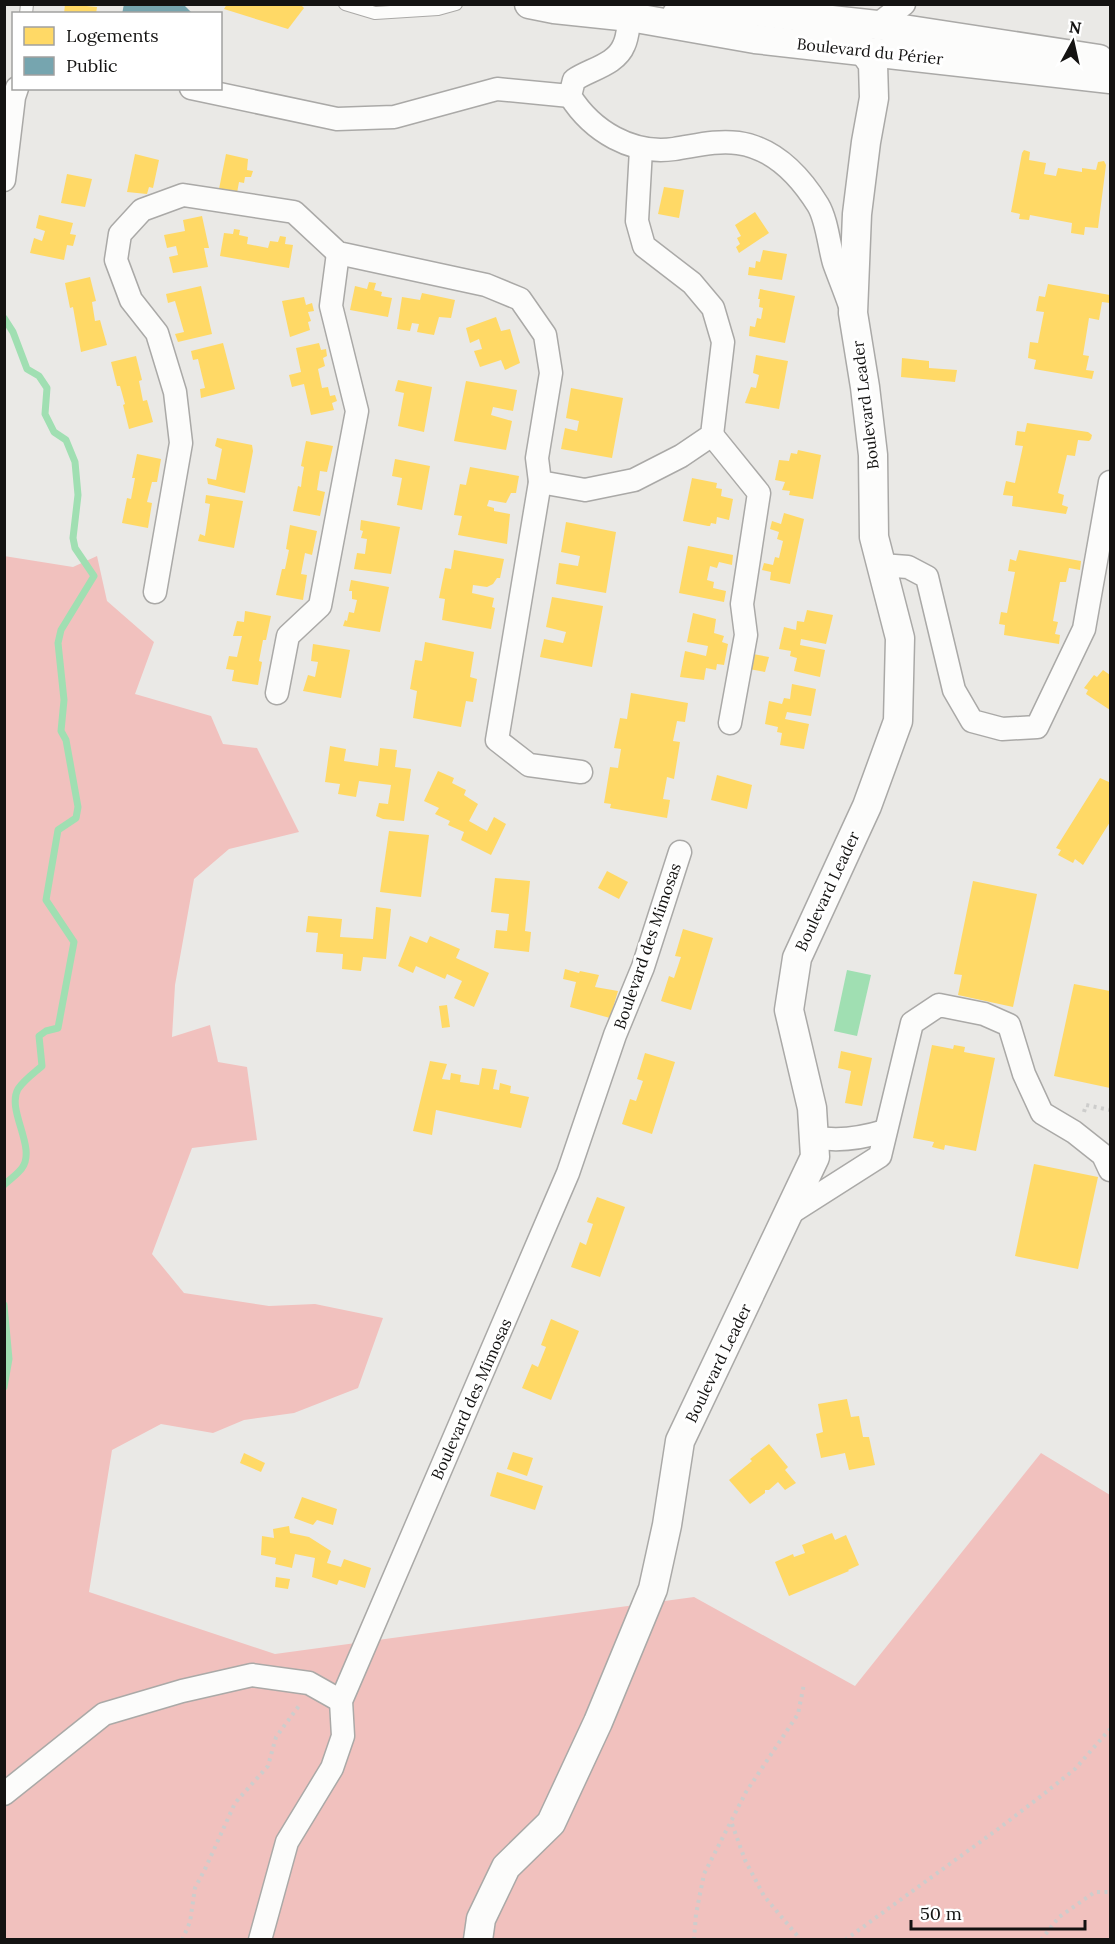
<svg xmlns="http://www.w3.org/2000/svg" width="1115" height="1944" font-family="Lora,serif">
<rect width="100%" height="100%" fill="#eae9e6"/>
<path fill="#f1c1be" d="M4 556 73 567 97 556 107 601 154 642 135 694 211 716 223 744 257 748 299 832 229 849 194 879 175 985 172 1037 210 1025 218 1062 247 1067 257 1140 192 1148 152 1254 184 1293 269 1306 315 1304 383 1318 358 1388 294 1413 244 1420 213 1433 161 1424 112 1450 89 1592 275 1654 694 1597 855 1686 1041 1453 1110 1495V1939H5Z"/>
<path fill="#a0dfb2" d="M847 970 871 975 857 1036 834 1031Z"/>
<g fill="#ffd966">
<path d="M65 4 97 7 96 14H64Z"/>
<path d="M227 4H300L304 8 288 29 224 9Z"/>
<path d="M1024 150 1030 152 1029 160 1046 163 1044 174 1056 176 1058 168 1082 172V168L1096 170 1098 162 1104 161 1106 165 1098 228 1085 227 1084 235 1071 233 1072 223 1030 215 1029 220 1019 219 1020 214 1011 212 1022 153Z"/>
<path d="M135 154 159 160 153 188 149 187 147 194 127 192Z"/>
<path d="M226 154 248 159 247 170 253 171 251 177H245L244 183 239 182 237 193 219 189Z"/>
<path d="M67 174 92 179 85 207 61 203Z"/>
<path d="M664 187 684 190 679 218 658 214Z"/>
<path d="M755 212 769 233 739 253 736 247 740 244 737 238 741 236 735 225Z"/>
<path d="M39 215 73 223 70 234 76 235 73 246 67 245 64 260 30 253 34 238 42 241 45 231 36 228Z"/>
<path d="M202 216 209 248H204L208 267 173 273 169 257 178 255 176 246 167 248 164 235 185 231 183 220Z"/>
<path d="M234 229 240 230 239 235 248 237 247 244 268 248 270 241 278 242 280 236 286 237 285 244 293 245 289 268 220 256 224 233 233 234Z"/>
<path d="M763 250 787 254 782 280 748 275 749 267 755 268 756 261 760 262Z"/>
<path d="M90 277 96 301 92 302 95 321 100 320 107 345 81 352 73 307 70 308 65 283Z"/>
<path d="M369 282 376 283 374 290 382 292 381 296 392 298 388 317 350 310 355 286 367 289Z"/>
<path d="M1048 284 1110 295V303L1102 302 1099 320 1089 318 1083 355 1089 356 1086 370 1094 371 1092 379 1034 369 1036 360 1028 358 1030 342 1038 343 1044 312 1036 311 1039 296 1045 297Z"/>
<path d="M201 286 212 334 178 342 175 334 184 332 175 301 168 303 166 294Z"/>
<path d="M760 289 795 296 785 343 749 336 750 326 755 327 757 318 761 319 762 313 763 308 759 307 760 299H758Z"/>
<path d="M422 293 455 300 451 318 439 317 434 335 417 332 419 324 412 323 410 331 397 329 402 297 420 300Z"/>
<path d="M304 297 306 305 312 303 314 311 308 312 311 321 308 322 310 330 290 337 282 301Z"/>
<path d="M496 317 501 331 510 329 520 363 505 370 501 360 480 367 474 351 482 349 479 339 470 343 466 328Z"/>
<path d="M223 343 235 389 201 398 200 389 205 388 198 359 193 360 191 351Z"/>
<path d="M319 343 321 350 326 349 327 356 323 358 325 366 318 369 322 388 328 387 330 396 335 395 337 401 332 403 334 410 311 415 304 384 292 387 289 375 301 372 296 348Z"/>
<path d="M756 355 788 361 779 409 745 403 751 387 756 388 759 375 753 373Z"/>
<path d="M136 356 142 380 139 381 143 401 147 400 153 422 129 429 123 405 125 404 120 386H117L111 362Z"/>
<path d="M902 358 929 361V368L957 370 955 382 901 377Z"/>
<path d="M398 380 432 387 424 432 398 426 404 393 395 391Z"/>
<path d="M466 381 517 390 513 411 493 407 491 415 512 421 506 450 454 441Z"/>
<path d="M571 388 623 398 612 458 561 449 565 428 577 431 579 421 566 418Z"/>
<path d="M1027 423 1088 432 1092 435 1091 439 1089 441 1078 440 1075 456 1067 455 1058 493 1064 495 1062 505 1068 507 1066 514 1012 506 1013 496 1003 495 1006 481 1015 483 1023 446 1015 445 1017 431 1025 432Z"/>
<path d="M217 438 252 445 253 451 245 493 208 484 207 478 216 480 222 449 215 446Z"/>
<path d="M306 441 333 446 327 472 320 471 317 490 325 492 320 516 293 511 298 486 301 487 302 478 304 467 301 466Z"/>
<path d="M798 450 821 455 813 499 789 495 790 491 782 490 785 482 775 480 779 460 789 461 791 453 797 454Z"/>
<path d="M137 454 161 459 157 482H152L147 502 152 503 148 528 122 523 127 498 131 499 135 478H132Z"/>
<path d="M395 459 430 466 422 510 397 505 402 478 392 476Z"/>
<path d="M470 467 519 476 516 493H511L506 503 489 500 487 506 494 508V511L510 514 507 544 458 535 462 516 454 515 460 484 466 485Z"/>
<path d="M692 478 717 483 716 488 722 489 721 496 733 499 729 520 717 517 716 524 711 523 710 526H708L683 521Z"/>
<path d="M206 495 243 501 234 548 198 541 200 534 205 536 210 504 205 503Z"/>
<path d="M784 513 804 519 790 584 770 580 771 572 762 570 764 563 773 565 775 557 779 558 783 541 777 539 779 532 770 529 772 521 781 524Z"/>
<path d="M361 520 400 527 391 574 354 569 357 553 365 554 367 539 361 538 363 531 360 530Z"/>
<path d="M566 522 616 532 606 593 556 584 559 563 578 566 580 556 561 552Z"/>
<path d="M290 525 317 531 312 555 305 553 301 574 307 575 303 600 276 595 282 569H285L289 550 286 549Z"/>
<path d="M688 546 733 555 732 565 719 562 717 568 710 566 707 580 714 582 713 588 726 591 724 602 679 593Z"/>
<path d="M454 550 504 559 500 578H497L493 584 487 587 473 585 472 593 494 598 492 607 495 608 491 629 442 620 445 599 439 598 445 568 451 569Z"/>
<path d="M1019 550 1081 561 1080 570 1069 568 1066 582H1060L1053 621 1058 622 1055 634 1060 635 1059 644 1004 635 1005 625 999 624 1001 612 1007 613 1015 572 1008 571 1010 559 1016 561Z"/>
<path d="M351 580 389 587 380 632 343 626 345 620 347 621 349 612 354 613 357 600 352 599V591H349Z"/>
<path d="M552 597 603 606 592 667 540 657 544 639 563 643 566 632 546 627Z"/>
<path d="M807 610 833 615 826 644 801 639 800 645 825 650 820 677 794 671 797 658 790 656 791 651 779 649 784 627 796 630 797 621 804 622Z"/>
<path d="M245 611 271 616 266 640H263L259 661 262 662 258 685 232 681 234 670 226 669 229 656 237 657 242 636H233L237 621 244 622Z"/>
<path d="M693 613 716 619 714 633 724 636 722 642 728 644 724 665 717 664 716 670 706 668 704 680 680 677 685 651 706 656 708 646 687 642Z"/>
<path d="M425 642 474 652 470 677 477 679 473 702 466 701 461 727 413 718 417 691 410 689 415 660 422 661Z"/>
<path d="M313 644 350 650 341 698 303 691 308 675 315 677 318 662 311 661Z"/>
<path d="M753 654 769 657 765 672 749 669Z"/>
<path d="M1103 670 1110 675V710L1086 694 1088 690 1084 688 1094 675 1097 677Z"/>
<path d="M792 684 816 689 811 716 787 712 785 719 809 724 804 749 780 745 782 733 777 732 778 727 765 724 769 701 782 704 784 698 790 699Z"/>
<path d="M631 693 688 703 685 722 677 721 673 741 680 742 674 779 667 777 663 799 670 800 667 818 610 808 611 804 604 803 610 767 618 768 621 749 614 748 620 718 627 719Z"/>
<path d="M330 746 346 749 344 761 378 766 380 748 397 750 395 767 411 769 404 821 383 819 376 816 379 803 388 804 391 785 359 781 356 797 338 794 340 784 325 782Z"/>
<path d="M438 771 454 778 452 783 466 790 464 795 478 804 469 821 487 831 494 817 506 824 491 855 461 840 464 832 448 825 450 821 435 814 439 808 424 801Z"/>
<path d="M717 775 752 785 747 809 711 800Z"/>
<path d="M1100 778 1109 782 1110 778V822L1083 865 1075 859 1073 863 1058 855 1061 850 1056 848Z"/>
<path d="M389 831 429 835 421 897 380 892Z"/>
<path d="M607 871 628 882 619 899 598 888Z"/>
<path d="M495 878 530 881 525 931 531 932 529 952 494 948 496 930 507 931 509 914 491 912Z"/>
<path d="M973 881 1037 894 1013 1007 958 995 962 975 954 974Z"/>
<path d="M376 907 391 909 386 959 363 957 361 971 342 969 343 954 316 952 318 933 306 932 308 916 342 919 340 937 373 939Z"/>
<path d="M683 929 713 938 691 1010 661 1001 669 976 674 978 681 957 675 956Z"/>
<path d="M410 936 427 943 430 936 460 949 456 958 489 973 474 1007 454 998 462 981 447 974 445 979 416 966 413 973 398 966Z"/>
<path d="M565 969 579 973 580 971 599 975 595 987 618 991 610 1018 570 1007 576 982 563 979Z"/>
<path d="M1074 984 1110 991V1088L1054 1076Z"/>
<path d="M447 1005 450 1027 442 1028 439 1006Z"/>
<path d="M932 1045 953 1049 954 1045 965 1047 964 1052 995 1058 976 1151 945 1145 944 1150 932 1147 934 1142 913 1138Z"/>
<path d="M841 1051 872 1058 862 1106 845 1103 851 1071 838 1068Z"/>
<path d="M645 1053 675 1062 652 1134 622 1124 630 1099 636 1101 643 1081 637 1079Z"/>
<path d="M430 1061 447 1064 442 1079 450 1080 451 1073 461 1075 460 1082 479 1085 482 1068 497 1070 493 1089 499 1090 500 1083 511 1086 510 1093 529 1097 521 1128 436 1110 432 1135 413 1131Z"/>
<path d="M1034 1164 1098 1177 1078 1269 1015 1256Z"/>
<path d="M597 1197 625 1207 600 1277 571 1267 580 1242 586 1245 593 1224 587 1222Z"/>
<path d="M551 1319 579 1331 551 1400 522 1388 532 1364 538 1367 546 1347 541 1345Z"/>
<path d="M847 1399 851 1417 859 1416 863 1437H869L875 1465 849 1470 845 1453 821 1458 816 1434 823 1432 818 1404Z"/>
<path d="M769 1444 788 1467 785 1470 796 1483 785 1490 778 1482 769 1490H765V1493L750 1504 729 1480 752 1461 750 1459Z"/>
<path d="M513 1452 533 1458 527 1476 507 1469Z"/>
<path d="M244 1453 265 1463 261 1472 240 1463Z"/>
<path d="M497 1472 543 1486 535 1510 490 1496Z"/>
<path d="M302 1497 337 1509 333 1525 317 1520 313 1525 294 1518Z"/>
<path d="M289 1526 290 1533 309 1537 331 1551 327 1563 341 1567 344 1559 371 1568 365 1588 339 1580 337 1585 312 1577 315 1558 295 1554 292 1568 275 1564 276 1558 261 1555 262 1536 274 1538 273 1529Z"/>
<path d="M832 1533 835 1540 846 1535 859 1565 848 1570 849 1571 789 1596 775 1562 793 1554 794 1557 805 1553 802 1545Z"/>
<path d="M276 1577 290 1579 288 1589 275 1587Z"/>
</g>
<path fill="#76a5af" d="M124 4H183L193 14H122Z"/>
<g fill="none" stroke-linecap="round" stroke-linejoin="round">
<g stroke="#a0dfb2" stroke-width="7">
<path d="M4 318 13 332 27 369 39 376 47 388 45 414 54 432 66 440 75 462 78 495 73 538 75 548 94 576 61 630 58 643 64 700 61 731 66 740 78 807 76 818 58 830 46 900 74 942 58 1028 46 1031 39 1036 42 1066C34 1073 24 1080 18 1089 6 1110 37 1148 22 1168 18 1174 10 1179 4 1185"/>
<path d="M4 1305 9 1359 4 1387"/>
</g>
<defs>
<g id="service">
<path d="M345 4 375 13 438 9 456 4"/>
<path d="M26 14 27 4"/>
</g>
<g id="minor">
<path d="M630 17C628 26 628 37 624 45 616 65 590 69 574 80L570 96C592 131 632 155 674 149 695 146 716 140 738 143 774 148 800 176 818 205 827 220 829 246 834 263 839 277 845 291 850 306"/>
<path d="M877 25 904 4"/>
<path d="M191 88 337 119 394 117 497 89 570 96"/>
<path d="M4 180 14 97 17 88"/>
<path d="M712 435 759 493 742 604 746 635 730 723"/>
<path d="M540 482 497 740 529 765 581 772"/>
<path d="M881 565 908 567 927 577 954 690 972 721 1002 729 1037 727 1084 629 1110 482"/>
<path d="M155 592 181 443 175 392 157 333 131 300 116 260 120 234 142 210 183 195 294 212 338 253 486 285 520 299 545 335 551 373 537 458 540 482 585 490 634 480 681 456 712 435 723 342 713 308 692 283 644 246 637 221 641 149"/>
<path d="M277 693 288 636 320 606 357 411 331 306 338 253"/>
<path d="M814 1137C838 1142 862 1138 885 1131"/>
<path d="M789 1214 880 1156 912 1023 939 1005 984 1014 1009 1025 1024 1074 1042 1113 1074 1132 1103 1155 1110 1170"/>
<path d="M4 1794 104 1714 182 1691 252 1675 309 1683 341 1701"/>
<path d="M260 1940 287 1842 332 1768 343 1736 341 1701 568 1173 615 1035 643 967 680 852"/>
</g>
<g id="tertiary">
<path d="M529 4 554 9 630 17 755 39 1110 79"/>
<path d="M677 14 741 10 877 25 1099 59"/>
<path d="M478 1940 481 1919 506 1867 551 1823 598 1722 653 1589 667 1525 680 1441 815 1157 812 1108 789 1010 797 958 867 806 898 721 900 638 874 537 873 455 865 387 853 313 857 214 866 142 874 98 873 64 863 50 809 19"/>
</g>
</defs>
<use href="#service" stroke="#aaa9a7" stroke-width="14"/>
<use href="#minor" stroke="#aaa9a7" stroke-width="25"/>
<use href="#tertiary" stroke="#aaa9a7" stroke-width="31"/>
<g stroke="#cdcdcc" stroke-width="4" stroke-dasharray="3 4.5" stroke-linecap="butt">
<path d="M1084 1112 1086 1105 1110 1110"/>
<path d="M732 1824 745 1860 764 1896 801 1940"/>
<path d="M182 1940 190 1922 195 1888 206 1867 235 1803 268 1766 276 1737 301 1703"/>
<path d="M694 1940 696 1914 704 1874 746 1792 798 1714 804 1684"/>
<path d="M845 1940 998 1829 1045 1793 1075 1769 1110 1729"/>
<path d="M1041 1940 1059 1917 1095 1892H1110"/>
</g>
<use href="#service" stroke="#fcfcfb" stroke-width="12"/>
<use href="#minor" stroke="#fcfcfb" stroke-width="22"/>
<use href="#tertiary" stroke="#fcfcfb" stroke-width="28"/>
</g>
<g text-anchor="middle" stroke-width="6" stroke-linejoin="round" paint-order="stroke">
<g font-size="16" fill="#141312" stroke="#fff">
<text transform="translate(870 51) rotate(6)" y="6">Boulevard du Périer</text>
<text transform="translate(865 405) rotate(-97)" y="6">Boulevard Leader</text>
<text transform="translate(827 891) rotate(-65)" y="6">Boulevard Leader</text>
<text transform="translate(647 946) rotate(-71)" y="6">Boulevard des Mimosas</text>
<text transform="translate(718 1363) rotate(-64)" y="6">Boulevard Leader</text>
<text transform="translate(471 1399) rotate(-66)" y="6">Boulevard des Mimosas</text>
</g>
</g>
<rect width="1115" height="1944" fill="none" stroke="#141312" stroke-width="12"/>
<rect x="12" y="12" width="210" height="78" fill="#ffffff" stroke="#a1a1a0" stroke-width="1.5"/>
<rect x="24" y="27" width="30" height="18" fill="#ffd966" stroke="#a1a1a0" stroke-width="1.5"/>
<text x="66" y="42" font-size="18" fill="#141312">Logements</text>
<rect x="24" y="57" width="30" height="18" fill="#76a5af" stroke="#a1a1a0" stroke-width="1.5"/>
<text x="66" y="72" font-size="18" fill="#141312">Public</text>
<g transform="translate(1073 42) rotate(8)" stroke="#ffffff" stroke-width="4.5" paint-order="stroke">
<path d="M0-4.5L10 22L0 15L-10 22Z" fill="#141312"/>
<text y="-9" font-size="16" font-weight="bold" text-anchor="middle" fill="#141312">N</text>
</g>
<path d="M911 1920v9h174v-9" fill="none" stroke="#141312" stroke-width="3"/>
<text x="920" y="1920" font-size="18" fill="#141312" stroke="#ffffff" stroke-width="4.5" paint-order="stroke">50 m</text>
</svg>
